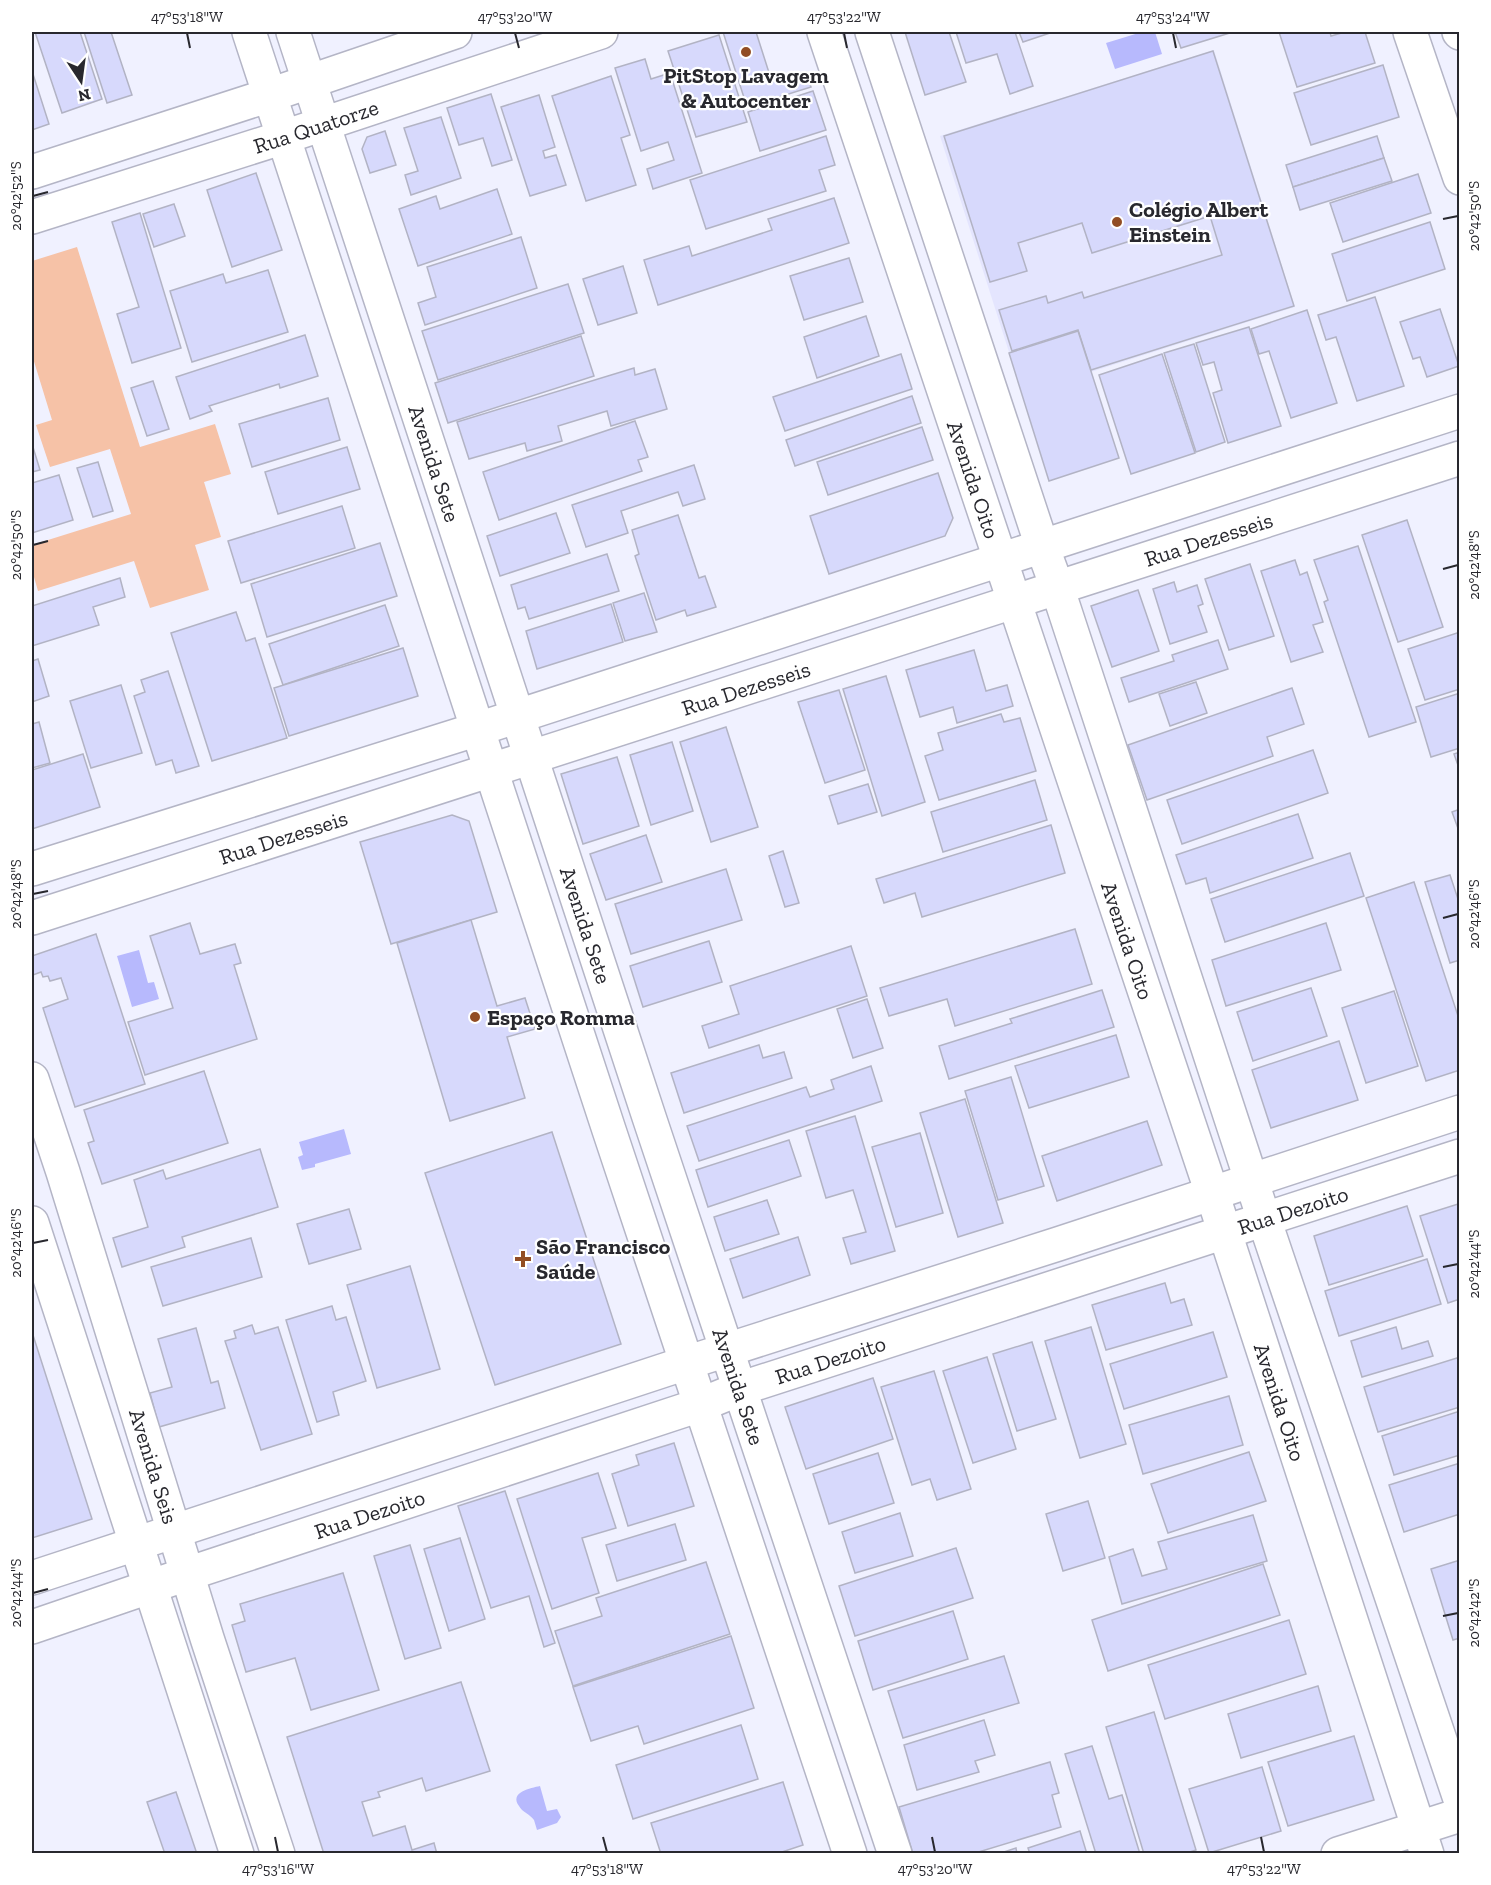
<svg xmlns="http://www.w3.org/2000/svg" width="1491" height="1885" font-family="'Zilla Slab',serif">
<rect width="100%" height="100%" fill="#f0f1ff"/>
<path fill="#e4e5fe" d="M1214 50 1295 307 1091 372 1078 331 1009 352 940 136Z"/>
<path fill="#f6c2a7" d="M77 247 140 447 215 424 231 474 204 482 221 537 195 545 209 590 150 608 134 561 38 591 32 570V545L131 514 110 449 50 467 36 425 52 420 32 355V261Z"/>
<g fill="#b7b9fd">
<path d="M1142 32H1155L1162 54 1115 69 1106 43Z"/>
<path d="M139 950 148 983 154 982 159 999 132 1007 117 956Z"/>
<path d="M344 1129 351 1154 315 1164V1167L302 1170 298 1157 303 1155 299 1142Z"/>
<path d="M540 1786 547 1811 557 1809 561 1817 557 1823 537 1830C536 1827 535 1823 534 1820 530 1814 522 1812 519 1806 509 1792 531 1788 540 1786Z"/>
</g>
<g fill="#d7d9fc" stroke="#b2b3c4" stroke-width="1.5">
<path d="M35 32H80L102 99 62 113Z"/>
<path d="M84 32H111L132 95 107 103Z"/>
<path d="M723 32H756L772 82 806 72 811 87 747 107Z"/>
<path d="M905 32H949L966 82 925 95Z"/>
<path d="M956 32H1015L1033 86 1010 94 997 54 966 63Z"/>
<path d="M1019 32H1053L1023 42Z"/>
<path d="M1175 32H1233L1181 48Z"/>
<path d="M1279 32H1330L1331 36 1345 32H1365L1375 63 1297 87Z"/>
<path d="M719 35 747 122 696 137 668 51Z"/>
<path d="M1213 51 1294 306 1091 370 1078 330 1012 351 999 310 1046 296 1048 303 1082 292 1084 298 1222 255 1210 216 1092 253 1082 223 1018 243 1027 271 990 282 944 136Z"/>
<path d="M645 59 651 79 670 73 702 173 653 189 647 169 674 160 668 142 641 151 615 68Z"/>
<path d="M1383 65 1399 117 1311 145 1294 93Z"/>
<path d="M32 71 49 124 32 130Z"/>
<path d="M611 76 630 135 621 138 636 185 586 201 552 96Z"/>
<path d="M813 91 826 130 760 151 748 112Z"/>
<path d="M491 94 512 160 492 166 483 138 459 145 447 108Z"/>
<path d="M539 95 555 147 543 151 545 158 556 155 566 185 530 196 501 107Z"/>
<path d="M441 117 461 178 411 195 405 175 418 171 404 128Z"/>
<path d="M385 131 396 165 370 173 362 149 367 137Z"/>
<path d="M826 136 835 165 819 170 826 191 706 229 690 180Z"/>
<path d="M1377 136 1384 158 1293 187 1286 165Z"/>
<path d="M1384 158 1392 181 1300 210 1293 187Z"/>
<path d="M256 173 282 250 232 267 207 190Z"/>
<path d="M1418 174 1431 213 1343 242 1330 203Z"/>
<path d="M497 189 512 234 418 266 399 209 436 196 440 209Z"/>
<path d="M834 198 849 243 658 305 644 260 689 246 692 256 772 230 768 219Z"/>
<path d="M174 204 185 236 154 247 143 214Z"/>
<path d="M140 213 181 348 132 363 117 314 139 307 112 222Z"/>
<path d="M1430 222 1445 269 1347 301 1332 254Z"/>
<path d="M521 237 537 288 425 325 418 303 436 297 427 267Z"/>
<path d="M849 258 863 302 804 320 790 276Z"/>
<path d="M623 266 637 313 598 325 583 279Z"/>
<path d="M268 270 288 332 192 362 170 291 223 274 226 283Z"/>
<path d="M568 284 584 333 438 380 422 331Z"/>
<path d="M1375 297 1404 386 1357 401 1336 337 1326 340 1318 315Z"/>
<path d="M1440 309 1459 366 1427 377 1420 357 1413 359 1400 322Z"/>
<path d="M1307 310 1337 403 1291 418 1269 351 1259 354 1251 329Z"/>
<path d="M866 316 879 356 817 378 804 337Z"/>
<path d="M1249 327 1281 426 1228 443 1213 393 1222 390 1214 362 1203 365 1196 343Z"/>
<path d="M1078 331 1119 458 1049 481 1009 353Z"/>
<path d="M305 335 318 376 280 388 279 384 209 406 212 411 190 419 176 377Z"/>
<path d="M581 336 594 376 448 423 435 383Z"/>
<path d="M1194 344 1225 442 1196 452 1164 353Z"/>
<path d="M901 354 912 389 785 431 773 397Z"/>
<path d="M1162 354 1195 453 1131 474 1099 375Z"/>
<path d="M634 368 635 375 655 369 667 409 611 426 607 411 558 426 562 441 527 451 525 443 469 459 457 422Z"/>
<path d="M153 381 169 429 147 436 131 388Z"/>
<path d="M912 396 921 423 795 466 786 440Z"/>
<path d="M328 398 340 440 252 467 239 424Z"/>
<path d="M635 421 648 457 638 460 642 471 499 520 483 472Z"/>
<path d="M922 427 933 460 828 495 817 462Z"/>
<path d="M32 444 40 470 32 472Z"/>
<path d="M347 447 360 489 278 514 265 472Z"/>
<path d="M98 462 113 511 93 517 77 468Z"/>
<path d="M694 465 705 499 683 506 678 492 621 511 628 533 586 547 572 505Z"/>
<path d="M938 473 953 518 945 536 829 574 810 516Z"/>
<path d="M59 475 73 520 32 533V483Z"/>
<path d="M342 506 355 548 241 583 228 541Z"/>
<path d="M556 513 570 553 500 576 487 536Z"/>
<path d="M678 515 699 578 705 576 716 607 687 616 685 610 656 620 635 556 639 554 632 530Z"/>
<path d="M1407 520 1443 627 1398 642 1362 535Z"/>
<path d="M380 543 397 596 267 637 251 584Z"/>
<path d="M1358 546 1416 722 1369 737 1324 602 1328 600 1314 560Z"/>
<path d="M607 554 619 591 529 619 525 607 518 609 511 585Z"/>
<path d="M1295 560 1300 575 1307 572 1323 622 1313 625 1323 652 1291 662 1261 571Z"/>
<path d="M1250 564 1274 636 1229 650 1205 579Z"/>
<path d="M120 578 125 597 93 607 99 625 32 646V606Z"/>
<path d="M1174 582 1177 592 1197 585 1203 604 1198 606 1207 632 1170 644 1153 589Z"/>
<path d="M1138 590 1159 651 1112 667 1091 606Z"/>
<path d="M644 593 657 632 625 641 613 603Z"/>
<path d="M611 604 623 642 537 669 526 631Z"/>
<path d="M385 605 399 646 283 685 269 644Z"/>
<path d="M236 612 246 641 255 638 287 738 212 761 171 633Z"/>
<path d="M1460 632V689L1425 700 1408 649Z"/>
<path d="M1218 640 1228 669 1129 702 1121 678 1174 661 1172 655Z"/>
<path d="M403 648 418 696 289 736 274 688Z"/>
<path d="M974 650 986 691 1007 685 1013 706 957 723 953 707 920 717 906 670Z"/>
<path d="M38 659 49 696 32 702V661Z"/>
<path d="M168 671 199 766 176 773 172 760 156 765 134 696 145 692 141 680Z"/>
<path d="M886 676 925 802 882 816 843 689Z"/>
<path d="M1196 682 1207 713 1170 726 1159 694Z"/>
<path d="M121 685 142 753 91 768 70 701Z"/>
<path d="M1292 688 1304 724 1267 737 1273 756 1147 800 1128 745Z"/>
<path d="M839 690 865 770 825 783 798 702Z"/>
<path d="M1460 693V748L1431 757 1416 707Z"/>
<path d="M1001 714 1004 722 1020 718 1036 771 939 800 925 756 943 750 938 733Z"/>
<path d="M39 722 50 763 32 768V724Z"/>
<path d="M726 727 758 827 711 842 680 742Z"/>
<path d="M672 742 693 811 651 825 630 755Z"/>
<path d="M1313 750 1328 793 1182 844 1167 800Z"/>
<path d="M1460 752V771L1454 754Z"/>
<path d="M83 754 100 807 32 829V770Z"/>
<path d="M617 757 639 826 583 844 561 774Z"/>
<path d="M1035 780 1047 820 943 852 931 812Z"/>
<path d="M868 784 877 812 838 824 829 796Z"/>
<path d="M1460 809V834L1452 812Z"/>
<path d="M1298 814 1313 858 1210 893 1206 878 1186 884 1176 855Z"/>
<path d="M452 815 469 821 497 912 391 944 360 842Z"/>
<path d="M1051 825 1065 873 922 917 915 893 884 903 876 879Z"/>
<path d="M646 835 662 882 606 900 590 854Z"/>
<path d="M783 851 799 903 785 907 769 856Z"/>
<path d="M1350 853 1364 896 1225 942 1211 899Z"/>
<path d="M726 869 742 920 631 954 615 904Z"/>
<path d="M1450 875 1460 905V960L1450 963 1425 882Z"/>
<path d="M1414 882 1460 1022V1070L1426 1081 1366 898Z"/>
<path d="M471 920 497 1006 525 998 535 1029 507 1037 525 1098 450 1121 397 943Z"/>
<path d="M190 923 200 954 235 944 241 963 234 965 257 1039 145 1075 128 1022 173 1008 150 936Z"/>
<path d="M1326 923 1341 970 1226 1006 1212 960Z"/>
<path d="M1075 929 1092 984 955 1026 947 999 889 1016 880 988Z"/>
<path d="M96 934 145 1084 75 1107 43 1008 68 999 61 978 50 981 48 976 43 977 41 972 33 975 32 956Z"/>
<path d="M709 941 722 982 643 1007 630 966Z"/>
<path d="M851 946 867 996 709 1048 702 1026 739 1014 730 986Z"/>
<path d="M1311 988 1327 1036 1253 1061 1237 1012Z"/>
<path d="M1102 990 1114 1027 949 1079 939 1046 1012 1023 1010 1019Z"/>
<path d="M1394 991 1418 1066 1366 1083 1342 1008Z"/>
<path d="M867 999 883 1048 853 1058 837 1009Z"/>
<path d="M1116 1035 1129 1077 1029 1108 1015 1066Z"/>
<path d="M1339 1041 1358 1100 1271 1128 1252 1070Z"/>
<path d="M759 1045 763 1058 784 1052 792 1078 684 1113 671 1073Z"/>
<path d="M871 1066 882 1101 699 1161 687 1126 806 1087 810 1097 834 1089 831 1080Z"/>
<path d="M204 1071 228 1143 102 1184 88 1143 94 1141 84 1110Z"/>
<path d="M1011 1077 1044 1186 998 1200 965 1091Z"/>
<path d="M965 1099 1003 1223 958 1237 920 1113Z"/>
<path d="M855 1116 895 1251 851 1264 843 1238 866 1232 853 1190 826 1198 806 1131Z"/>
<path d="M1147 1121 1162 1165 1057 1201 1042 1156Z"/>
<path d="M552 1132 621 1344 495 1385 425 1173Z"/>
<path d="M920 1133 943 1213 896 1227 872 1147Z"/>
<path d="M789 1140 801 1176 708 1207 696 1170Z"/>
<path d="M260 1149 278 1207 182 1237 185 1247 122 1267 113 1238 148 1227 134 1180 163 1170 166 1179Z"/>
<path d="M767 1200 779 1234 725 1251 714 1217Z"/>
<path d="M1458 1204 1460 1299 1448 1303 1420 1216Z"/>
<path d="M1407 1206 1423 1256 1329 1285 1314 1236Z"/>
<path d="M349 1209 361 1249 309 1264 297 1224Z"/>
<path d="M798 1237 810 1275 743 1298 730 1259Z"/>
<path d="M251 1238 262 1277 163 1306 151 1267Z"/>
<path d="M1427 1259 1441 1304 1339 1336 1325 1291Z"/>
<path d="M410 1266 440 1369 377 1388 347 1285Z"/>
<path d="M1165 1283 1171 1303 1184 1299 1192 1325 1106 1350 1092 1305Z"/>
<path d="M332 1306 336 1320 346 1317 366 1381 333 1392 339 1415 317 1422 286 1320Z"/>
<path d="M252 1325 255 1334 278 1327 312 1434 261 1450 225 1341 236 1338 234 1331Z"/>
<path d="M1091 1327 1126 1444 1080 1458 1045 1341Z"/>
<path d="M1396 1327 1402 1349 1428 1341 1433 1356 1362 1377 1351 1341Z"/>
<path d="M196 1328 211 1383 218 1381 225 1408 159 1427 150 1393 172 1387 158 1339Z"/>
<path d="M32 1332 92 1519 32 1538Z"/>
<path d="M1213 1332 1227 1377 1124 1409 1110 1364Z"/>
<path d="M1032 1342 1056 1419 1017 1431 993 1354Z"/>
<path d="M987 1357 1016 1449 973 1463 943 1371Z"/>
<path d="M1460 1357V1407L1378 1432 1364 1387Z"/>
<path d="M934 1371 971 1489 937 1500 930 1479 912 1485 881 1387Z"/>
<path d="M873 1378 893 1439 806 1469 785 1407Z"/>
<path d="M1229 1396 1243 1445 1143 1474 1129 1425Z"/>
<path d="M1460 1411V1455L1394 1475 1382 1436Z"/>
<path d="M674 1443 694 1506 628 1526 612 1474 639 1465 636 1455Z"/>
<path d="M1249 1452 1266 1501 1168 1533 1151 1484Z"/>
<path d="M878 1453 894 1503 829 1524 813 1474Z"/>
<path d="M1460 1463V1514L1404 1532 1389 1485Z"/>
<path d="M598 1473 616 1528 582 1538 599 1593 552 1609 517 1499Z"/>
<path d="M505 1491 555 1643 544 1647 529 1596 491 1608 458 1506Z"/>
<path d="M1088 1501 1105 1558 1063 1571 1046 1514Z"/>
<path d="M900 1513 913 1556 855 1573 842 1532Z"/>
<path d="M1253 1515 1267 1561 1122 1604 1109 1557 1133 1549 1142 1576 1167 1569 1158 1542Z"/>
<path d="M675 1524 686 1560 617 1581 606 1545Z"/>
<path d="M460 1538 485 1619 449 1631 424 1549Z"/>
<path d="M410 1545 441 1648 405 1659 374 1556Z"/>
<path d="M956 1548 973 1598 855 1636 839 1586Z"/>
<path d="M1460 1560V1638L1453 1640 1431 1569Z"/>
<path d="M706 1562 730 1634 573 1686 555 1631 602 1616 596 1598Z"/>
<path d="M1263 1564 1280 1615 1108 1671 1092 1620Z"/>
<path d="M343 1573 379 1690 311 1710 295 1658 246 1672 232 1625 245 1621 240 1604Z"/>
<path d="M953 1611 968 1659 873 1690 858 1641Z"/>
<path d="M1289 1620 1306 1674 1165 1719 1148 1665Z"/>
<path d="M731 1636 754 1708 644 1744 638 1726 591 1741 573 1687Z"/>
<path d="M1004 1656 1019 1703 903 1738 888 1691Z"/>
<path d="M461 1682 490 1771 426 1791 422 1778 378 1792 380 1797 362 1802 373 1836 405 1826 412 1850 434 1843 437 1854H324L287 1737Z"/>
<path d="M1318 1686 1331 1731 1241 1758 1228 1714Z"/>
<path d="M1154 1712 1196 1850 1184 1854H1144L1106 1727Z"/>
<path d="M984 1720 995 1755 975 1761 979 1772 917 1790 904 1745Z"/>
<path d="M741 1725 758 1779 633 1819 616 1765Z"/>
<path d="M1354 1736 1374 1800 1288 1826 1268 1762Z"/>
<path d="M1092 1746 1109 1799 1122 1795 1140 1854H1096L1065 1754Z"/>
<path d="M1050 1762 1059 1793 1052 1795 1061 1827 972 1854H913L899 1807Z"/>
<path d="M1262 1767 1281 1831 1209 1853 1189 1789Z"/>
<path d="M783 1782 803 1845 776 1854H661L651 1823Z"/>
<path d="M176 1792 197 1854H165L147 1802Z"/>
<path d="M1080 1831 1087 1854H1030L1028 1848Z"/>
<path d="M1016 1848 1017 1854H998Z"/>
</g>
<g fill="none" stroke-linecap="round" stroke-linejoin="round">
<defs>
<g id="minor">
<path d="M249 32 609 1130 850 1854"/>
<path id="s1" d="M293 32 649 1117 895 1854"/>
<path id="s2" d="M824 32 1212 1193 1427 1854"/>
<path d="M872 32 1042 546 1057 587 1264 1219 1460 1799"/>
<path d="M1410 32 1460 178"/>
<path d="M1459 32 1460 33"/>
<path d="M32 172 270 95 455 32"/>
<path id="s3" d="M32 217 284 137 601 32"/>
<path d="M32 869 478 729 1460 411"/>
<path id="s4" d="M32 918 1460 458"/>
<path id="s5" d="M32 1079 63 1172 207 1638 278 1854"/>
<path d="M32 1223 237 1854"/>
<path d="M32 1578 686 1363 1058 1244 1460 1112"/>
<path id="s6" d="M32 1627 187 1574 700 1405 739 1389 1460 1156"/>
<path d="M1338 1854 1460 1815"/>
</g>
</defs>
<use href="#minor" stroke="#b4b5c6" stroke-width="36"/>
<use href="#minor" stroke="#fff" stroke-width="33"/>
</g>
<path fill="none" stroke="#28282e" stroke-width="2" d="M187 33 190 48M515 33 519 48M844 33 847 48M1173 33 1176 48M33 196 48 192M1443 219 1458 216M33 545 48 541M1443 569 1458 565M33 894 48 891M1443 918 1458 914M33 1243 48 1240M1443 1267 1458 1264M33 1593 48 1589M1443 1616 1458 1613M275 1837 278 1852M603 1837 607 1852M932 1837 935 1852M1261 1837 1264 1852"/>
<g fill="#924d24" stroke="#fff" stroke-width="2">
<circle cx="746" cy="52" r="6"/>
<circle cx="1117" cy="222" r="6"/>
<circle cx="475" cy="1017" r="6"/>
<path d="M520 1250h6v6h6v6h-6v6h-6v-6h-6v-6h6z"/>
</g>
<g text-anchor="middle" stroke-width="4.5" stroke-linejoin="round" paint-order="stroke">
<g font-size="22" font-weight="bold" fill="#28282e" stroke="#fff" text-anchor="start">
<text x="746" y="83" text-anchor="middle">PitStop Lavagem<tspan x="746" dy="25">&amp; Autocenter</tspan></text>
<text x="1129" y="217">Colégio Albert<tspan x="1129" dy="25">Einstein</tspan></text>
<text x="487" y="1025">Espaço Romma</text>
<text x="536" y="1254">São Francisco<tspan x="536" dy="25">Saúde</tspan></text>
</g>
<g font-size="22" fill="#28282e" stroke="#fff">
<text dy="8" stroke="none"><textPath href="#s3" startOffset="298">Rua Quatorze</textPath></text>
<text dy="8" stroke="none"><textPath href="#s1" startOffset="454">Avenida Sete</textPath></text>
<text dy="8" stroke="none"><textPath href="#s2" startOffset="472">Avenida Oito</textPath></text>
<text dy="8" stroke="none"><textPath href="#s4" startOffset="1236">Rua Dezesseis</textPath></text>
<text dy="8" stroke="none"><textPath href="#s4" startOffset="750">Rua Dezesseis</textPath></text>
<text dy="8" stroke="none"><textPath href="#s4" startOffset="264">Rua Dezesseis</textPath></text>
<text dy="8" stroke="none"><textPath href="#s1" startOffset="940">Avenida Sete</textPath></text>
<text dy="8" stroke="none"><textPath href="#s2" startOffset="958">Avenida Oito</textPath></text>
<text dy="8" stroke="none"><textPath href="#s6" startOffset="1328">Rua Dezoito</textPath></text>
<text dy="8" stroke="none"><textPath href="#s6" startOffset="842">Rua Dezoito</textPath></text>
<text dy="8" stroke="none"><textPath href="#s1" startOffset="1426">Avenida Sete</textPath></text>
<text dy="8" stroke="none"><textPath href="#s2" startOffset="1444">Avenida Oito</textPath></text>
<text dy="8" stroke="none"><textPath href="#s5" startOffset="406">Avenida Seis</textPath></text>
<text dy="8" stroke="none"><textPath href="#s6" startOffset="356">Rua Dezoito</textPath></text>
</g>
</g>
<rect width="1491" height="1885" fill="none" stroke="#ffffff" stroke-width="66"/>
<g transform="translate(81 81) rotate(167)" stroke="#ffffff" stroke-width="4.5" paint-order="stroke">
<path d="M0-4.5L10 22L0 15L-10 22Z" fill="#28282e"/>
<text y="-9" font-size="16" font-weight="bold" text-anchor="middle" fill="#28282e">N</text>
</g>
<rect x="33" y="33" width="1425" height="1819" fill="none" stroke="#28282e" stroke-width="2"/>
<g font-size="15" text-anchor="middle" fill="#28282e">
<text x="187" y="22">47°53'18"W</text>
<text x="515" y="22">47°53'20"W</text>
<text x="844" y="22">47°53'22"W</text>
<text x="1173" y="22">47°53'24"W</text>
<text transform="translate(16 196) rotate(-90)" y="5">20°42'52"S</text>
<text transform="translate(1474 216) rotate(-90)" y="5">20°42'50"S</text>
<text transform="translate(16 545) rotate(-90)" y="5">20°42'50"S</text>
<text transform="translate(1474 565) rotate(-90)" y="5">20°42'48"S</text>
<text transform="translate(16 894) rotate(-90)" y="5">20°42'48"S</text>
<text transform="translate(1474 914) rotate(-90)" y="5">20°42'46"S</text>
<text transform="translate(16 1243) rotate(-90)" y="5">20°42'46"S</text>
<text transform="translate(1474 1264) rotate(-90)" y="5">20°42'44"S</text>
<text transform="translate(16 1593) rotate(-90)" y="5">20°42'44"S</text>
<text transform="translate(1474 1613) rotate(-90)" y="5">20°42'42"S</text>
<text x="278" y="1874">47°53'16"W</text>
<text x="607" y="1874">47°53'18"W</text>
<text x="935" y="1874">47°53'20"W</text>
<text x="1264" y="1874">47°53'22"W</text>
</g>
</svg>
